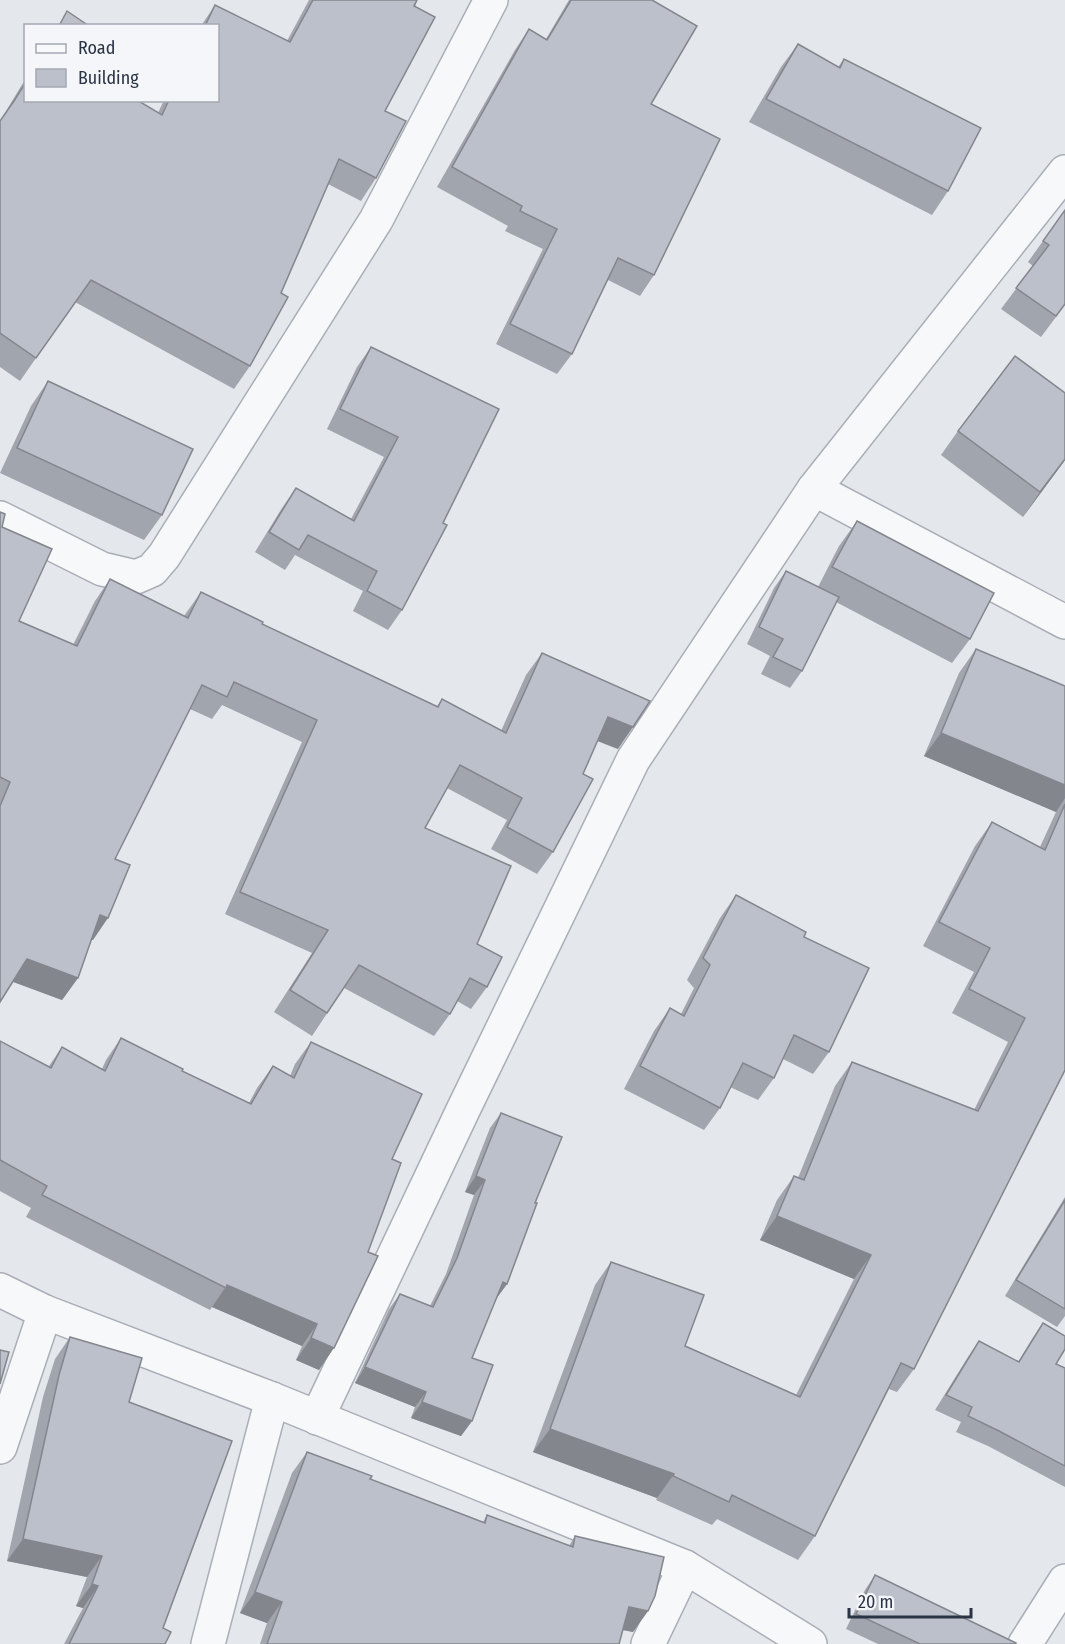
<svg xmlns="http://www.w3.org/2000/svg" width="1065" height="1644" font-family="'Fira Sans Condensed',sans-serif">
<rect width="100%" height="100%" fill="#e4e7ec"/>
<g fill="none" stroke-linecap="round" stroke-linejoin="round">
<defs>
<g id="minor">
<path d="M814 489 1065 622"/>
<path d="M0 518 102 569 136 577 152 570 164 556 376 220 491 0"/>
<path d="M0 1290 45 1312 272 1399 685 1567 810 1644"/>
<path d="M317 1418 464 1108 633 760 814 489 1065 172"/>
<path d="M0 1447 45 1312"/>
<path d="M208 1644 272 1399"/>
<path d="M648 1644 685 1567"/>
<path d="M1025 1644 1065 1581"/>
</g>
</defs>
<use href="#minor" stroke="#a9aeb7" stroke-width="36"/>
<use href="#minor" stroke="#f7f8fa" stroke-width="33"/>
</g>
<g fill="#a1a5ae">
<path d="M309 0H417L385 111 376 178 361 201 328 184 250 366 234 389 75 302 20 381 0 367V121L26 78V100L158 113 164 100H218V26H201L215 5 287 41Z"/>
<path d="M569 0H652L651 104 654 275 640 296 608 280 572 354 557 374 496 344 543 249 505 231 508 226 437 187 515 50 529 29 546 39Z"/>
<path d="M798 44 838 67 844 59 948 191 932 215 749 122 781 67Z"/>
<path d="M1065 210V305L1041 337 1001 309 1033 266 1028 262Z"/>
<path d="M371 347 443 523 402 610 388 630 353 611 363 591 295 555 285 570 255 552 282 508 296 488 351 519 384 457 327 429 357 367Z"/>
<path d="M48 381 162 515 144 540 0 473 31 406Z"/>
<path d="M1065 393V460L1023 517 941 455 958 431Z"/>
<path d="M0 512 19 621 73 645 95 601 110 579 184 616 201 592 262 624 437 706 442 699 501 731 526 675 542 653 618 749 597 741 583 774 553 852 537 874 491 849 507 820 447 788 425 828 477 944 487 987 471 1009 457 1001 450 1014 434 1036 344 988 312 1036 274 1012 312 953 225 914 302 742 222 705 212 719 190 709 115 859 93 940H91L78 978 62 1000 13 982 0 1002Z"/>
<path d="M857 521 970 639 952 663 836 602 802 671 790 688 761 674 770 656 747 644 774 588 786 571 818 587 839 546Z"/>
<path d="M976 649 1065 686V1070L914 1369 897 1392 889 1389 815 1536 798 1560 717 1519 712 1525 656 1500 657 1498 533 1452 595 1285 611 1262 685 1346 796 1395 854 1279 760 1240 777 1200 794 1176 798 1178 835 1086 852 1062 974 1110 1008 1042 952 1013 974 972 923 946 975 846 992 822 1040 847 1056 812 924 756 959 673Z"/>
<path d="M736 895 804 937 829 1052 813 1074 783 1059 774 1078 758 1100 730 1087 720 1108 704 1130 624 1089 654 1031 670 1008 681 1014 694 988 687 980 720 918Z"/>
<path d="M121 1038 182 1071 249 1103 257 1088 273 1066 290 1076 295 1064 311 1042 392 1159 319 1370 296 1360 302 1346 212 1307 210 1310 26 1217 31 1208 0 1191V1041L49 1066 62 1047 102 1069 106 1060Z"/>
<path d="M501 1113 535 1203 507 1284 496 1299 472 1358V1421L461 1436 411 1418 415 1407 355 1383 389 1309 400 1294 430 1306 446 1274 474 1195 465 1192 490 1128Z"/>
<path d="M1065 1197V1316L1057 1327 1005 1296Z"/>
<path d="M1043 1323 1056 1364 1065 1368V1487L988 1446 956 1432 961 1422 935 1410 968 1357 979 1341 1018 1362 1032 1339Z"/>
<path d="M70 1337 129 1402 165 1644H64L83 1608 76 1606 87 1577 7 1561 43 1397 55 1359Z"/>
<path d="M307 1452 370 1479 483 1522 487 1515 569 1546 575 1536 648 1611 633 1632 622 1630 619 1644H260L267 1623 240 1613 292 1473Z"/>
<path d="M875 1575 1015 1644H878L846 1629 865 1590Z"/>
</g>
<g fill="#83868d">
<path d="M1065 459V460L1023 517 1040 492Z"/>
<path d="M608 717 633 727 618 749 593 739Z"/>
<path d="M941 733 1065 785V798L1056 812 924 756Z"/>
<path d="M100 915 108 918 93 940 85 937Z"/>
<path d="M27 959 78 978 62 1000 11 981Z"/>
<path d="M476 1176 485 1180 474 1195 465 1192Z"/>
<path d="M777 1216 871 1255 854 1279 760 1240Z"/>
<path d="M503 1282 507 1284 496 1299Z"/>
<path d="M227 1285 317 1324 302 1346 212 1307Z"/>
<path d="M311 1338 334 1348 319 1370 296 1360Z"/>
<path d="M365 1367 426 1392 415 1407 355 1383Z"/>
<path d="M422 1402 472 1421 461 1436 411 1418Z"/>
<path d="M550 1429 674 1474 657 1498 533 1452Z"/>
<path d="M23 1539 102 1556 87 1577 7 1561Z"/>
<path d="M92 1584 98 1586 83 1608 76 1606Z"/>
<path d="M255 1592 282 1602 267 1623 240 1613Z"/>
<path d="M629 1607 648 1611 633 1632 614 1628Z"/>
</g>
<g fill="#bbc0ca" stroke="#83868d" stroke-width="1.5">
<path d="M313 0H417L414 6 435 17 385 111 406 121 376 178 339 159 281 293 288 297 250 366 91 280 36 358 0 333V121L14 101 26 82V100H137L162 115 169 100H218V26H205L215 5 290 42Z"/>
<path d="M571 0H652L697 26 651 104 720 139 654 275 618 258 572 354 510 324 557 229 520 211 522 206 452 167 529 29 547 40Z"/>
<path d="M67 11 89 26H59Z"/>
<path d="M798 44 840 68 844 59 981 128 948 191 766 99Z"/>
<path d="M1065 210V304L1056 316 1016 288 1049 245 1043 241Z"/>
<path d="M371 347 499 409 443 523 447 525 402 610 367 591 377 571 308 535 299 550 269 532 296 488 354 521 398 437 340 409Z"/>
<path d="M1015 356 1065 393V459L1040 492 958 431Z"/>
<path d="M48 381 193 449 162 515 17 448Z"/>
<path d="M0 512 5 514 2 527 52 549 19 621 77 646 110 579 188 618 201 592 263 622 262 624 438 707 442 699 506 733 542 653 650 701 633 727 608 717 583 774 593 779 553 852 507 827 522 798 460 765 425 828 511 866 477 944 502 957 487 987 470 978 450 1014 359 965 327 1013 290 990 328 930 240 892 317 720 234 682 227 697 202 685 115 859 130 865 108 918 100 915 78 978 27 959 0 1002V806L10 782 0 777Z"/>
<path d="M857 521 994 593 970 639 832 567Z"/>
<path d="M786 571 839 597 802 671 773 657 783 639 759 627Z"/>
<path d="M976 649 1065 686V785L941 733Z"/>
<path d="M1065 804V1070L914 1369 901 1363 815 1536 732 1495 729 1502 673 1476 674 1474 550 1429 611 1262 704 1295 685 1346 800 1397 871 1255 777 1216 794 1176 804 1180 852 1062 978 1111 1025 1018 969 989 990 948 939 922 992 822 1045 850Z"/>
<path d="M736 895 806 932 804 937 869 968 829 1052 794 1035 774 1078 743 1063 720 1108 640 1066 670 1008 684 1016 710 965 703 958Z"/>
<path d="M121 1038 183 1069 182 1071 251 1104 273 1066 294 1078 311 1042 422 1094 392 1159 401 1163 368 1252 378 1256 334 1348 311 1338 317 1324 227 1285 226 1288 42 1195 47 1186 0 1160V1041L51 1068 62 1047 105 1071Z"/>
<path d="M501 1113 562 1137 535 1203H537L507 1284 503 1282 472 1358 493 1365 472 1421 422 1402 426 1392 365 1367 400 1294 433 1307 457 1258 485 1180 476 1176Z"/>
<path d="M1065 1200V1309L1016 1280Z"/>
<path d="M1043 1323 1065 1336V1349L1056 1364 1065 1368V1466L999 1431 968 1416 972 1407 946 1395 979 1341 1019 1362Z"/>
<path d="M70 1337 142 1358 129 1402 232 1441 163 1628 171 1632 165 1644H69L98 1586 92 1584 102 1556 23 1539 59 1375Z"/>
<path d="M0 1350 9 1352 0 1384Z"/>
<path d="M307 1452 372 1476 370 1479 485 1523 487 1515 573 1547 575 1536 664 1557 655 1596 648 1611 629 1607 619 1644H267L282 1602 255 1592Z"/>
<path d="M875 1575 1016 1643 1015 1644H920L856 1614Z"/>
</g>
<rect x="24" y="24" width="195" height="78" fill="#f4f6f9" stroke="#a4a8b1" stroke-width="1.5"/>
<rect x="36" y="44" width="30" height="9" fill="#f7f8fa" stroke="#a4a8b1" stroke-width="1.5"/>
<text x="78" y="54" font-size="18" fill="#2b3445">Road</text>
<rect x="36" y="69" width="30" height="18" fill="#bbc0ca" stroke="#a4a8b1" stroke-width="1.5"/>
<text x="78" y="84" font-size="18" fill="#2b3445">Building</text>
<path d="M849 1608v9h122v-9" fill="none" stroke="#2b3445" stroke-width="3"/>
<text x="858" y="1608" font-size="18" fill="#2b3445" stroke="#f4f6f9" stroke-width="4.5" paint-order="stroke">20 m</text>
</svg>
